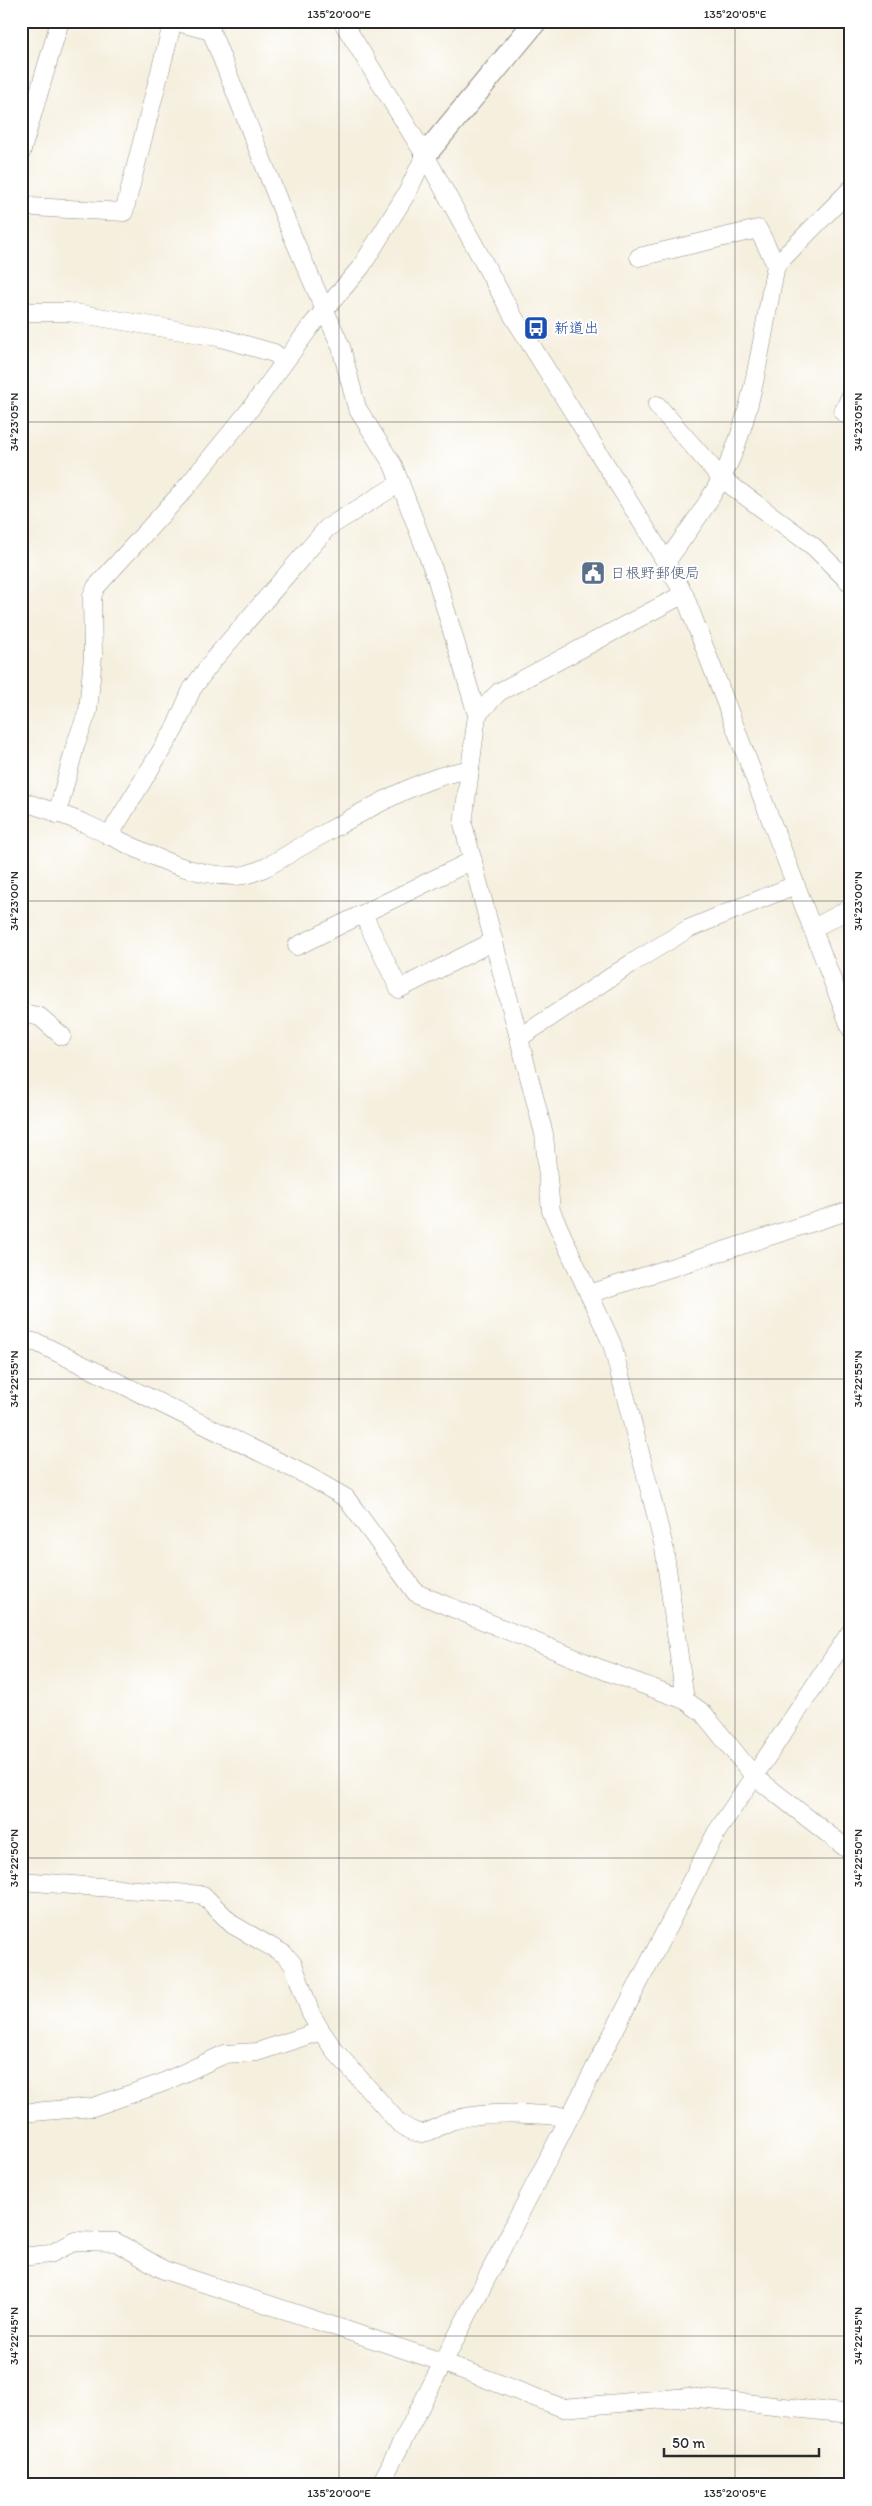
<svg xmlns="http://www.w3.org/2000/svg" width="872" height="2506" font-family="Itim,'Klee One',sans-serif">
<rect width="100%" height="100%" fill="#fff"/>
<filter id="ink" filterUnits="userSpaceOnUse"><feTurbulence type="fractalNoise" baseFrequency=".02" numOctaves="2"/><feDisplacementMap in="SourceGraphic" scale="10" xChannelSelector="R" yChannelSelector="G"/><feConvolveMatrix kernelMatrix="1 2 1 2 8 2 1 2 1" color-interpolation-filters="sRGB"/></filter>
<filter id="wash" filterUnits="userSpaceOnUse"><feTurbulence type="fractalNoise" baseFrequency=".0096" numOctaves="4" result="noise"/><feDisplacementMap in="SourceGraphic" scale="20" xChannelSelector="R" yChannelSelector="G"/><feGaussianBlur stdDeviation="1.12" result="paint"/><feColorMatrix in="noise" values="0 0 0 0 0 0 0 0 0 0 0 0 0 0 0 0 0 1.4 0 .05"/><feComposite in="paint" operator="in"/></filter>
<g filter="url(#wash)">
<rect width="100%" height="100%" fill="#f5efde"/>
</g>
<g filter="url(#ink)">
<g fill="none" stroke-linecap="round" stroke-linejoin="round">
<defs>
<g id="minor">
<path d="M174 21 211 31"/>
<path d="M210 21 211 31 292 235 341 347 357 408 393 465 400 483 436 577 477 715 463 824 544 1134 551 1211 612 1344 652 1499 664 1547 685 1700"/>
<path d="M342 21 425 155 513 316 651 537 684 594 851 1029"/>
<path d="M21 153 60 21"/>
<path d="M21 201 31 207 124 212 173 21"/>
<path d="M639 257 758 229 776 265 851 189"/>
<path d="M21 312H69L218 337 274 353 284 361"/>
<path d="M851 395 843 412 851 417"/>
<path d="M657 405 721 478 814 547 851 584"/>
<path d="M666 562C691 527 718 492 734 451 756 395 764 324 776 265"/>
<path d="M477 715 499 692 684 594"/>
<path d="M21 801C43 808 65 815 86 824 133 846 181 876 235 876 260 875 284 856 304 845 347 821 422 774 470 770"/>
<path d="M57 814 76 743 88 711 93 656 92 596 96 587 185 489 248 412 311 326 361 267 407 193 425 155"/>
<path d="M109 836 175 728 192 689 214 659 327 528 400 483"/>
<path d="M363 914 399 989 494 941"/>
<path d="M812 929 851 908"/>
<path d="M297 946 473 860"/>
<path d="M21 1012 40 1017 62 1036"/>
<path d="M519 1038 632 963 688 929 795 885"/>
<path d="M589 1294 851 1210"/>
<path d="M21 1339 38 1343 308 1476 346 1498 416 1593 606 1671 685 1700 703 1713 754 1776 851 1852"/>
<path d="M21 1881 203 1895 233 1925 284 1954 293 1964 311 2014 321 2031 335 2051 398 2122C405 2127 413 2133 422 2133 434 2132 442 2123 454 2120 488 2110 534 2114 569 2117"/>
<path d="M21 2113 93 2107 162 2083 225 2054 257 2052 321 2031"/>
<path d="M21 2257 50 2254 76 2241 116 2242 164 2270 442 2362 563 2408 688 2397 851 2414"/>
<path d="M380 2485 716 1833 851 1631"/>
</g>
<path id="tertiary" d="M425 155 536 21"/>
</defs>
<use href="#minor" stroke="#908d84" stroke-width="19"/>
<use href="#tertiary" stroke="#908d84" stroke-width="24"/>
<use href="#minor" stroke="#fff" stroke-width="18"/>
<use href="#tertiary" stroke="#fff" stroke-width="22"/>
</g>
</g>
<path fill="none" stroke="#2b2b2b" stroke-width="1" stroke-opacity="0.45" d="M339 21V2485M735 21V2485M21 422H851M21 901H851M21 1379H851M21 1858H851M21 2336H851"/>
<defs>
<symbol id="bus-square" viewBox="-11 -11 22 22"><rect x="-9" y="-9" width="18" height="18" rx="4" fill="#1a4fb4" stroke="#fff"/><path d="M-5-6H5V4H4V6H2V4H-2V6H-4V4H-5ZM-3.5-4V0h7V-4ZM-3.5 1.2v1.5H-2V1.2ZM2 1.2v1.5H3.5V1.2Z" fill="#fff"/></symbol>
<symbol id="civic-square" viewBox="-11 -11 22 22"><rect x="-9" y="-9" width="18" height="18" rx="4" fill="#5c6f8a" stroke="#fff"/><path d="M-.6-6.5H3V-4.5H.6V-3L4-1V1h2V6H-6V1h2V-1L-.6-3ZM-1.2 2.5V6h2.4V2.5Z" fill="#fff"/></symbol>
</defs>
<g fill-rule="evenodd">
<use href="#bus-square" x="522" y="314" width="28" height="28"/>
<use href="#civic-square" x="579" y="559" width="28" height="28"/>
</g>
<g text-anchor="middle" stroke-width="4" stroke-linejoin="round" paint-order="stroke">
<g font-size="15" fill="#164399" stroke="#fff" text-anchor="start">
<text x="554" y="333">新道出</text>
</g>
<g font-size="15" fill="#4e5e75" stroke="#fff" text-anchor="start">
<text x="610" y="578">日根野郵便局</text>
</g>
</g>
<rect width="872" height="2506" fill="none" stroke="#fff" stroke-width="55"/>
<path d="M664 2448v8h155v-8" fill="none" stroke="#2b2b2b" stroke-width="2.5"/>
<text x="672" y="2448" font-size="15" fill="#2b2b2b" stroke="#ffffff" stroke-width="4" paint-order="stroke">50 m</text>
<rect x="28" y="28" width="816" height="2450" fill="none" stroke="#2b2b2b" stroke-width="2"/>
<g font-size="12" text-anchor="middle" fill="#2b2b2b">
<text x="339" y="18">135°20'00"E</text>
<text x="735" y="18">135°20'05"E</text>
<text transform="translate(14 422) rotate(-90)" y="4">34°23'05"N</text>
<text transform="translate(858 422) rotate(-90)" y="4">34°23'05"N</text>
<text transform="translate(14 901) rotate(-90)" y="4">34°23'00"N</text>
<text transform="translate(858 901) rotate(-90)" y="4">34°23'00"N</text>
<text transform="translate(14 1379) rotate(-90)" y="4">34°22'55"N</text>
<text transform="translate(858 1379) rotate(-90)" y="4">34°22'55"N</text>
<text transform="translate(14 1858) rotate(-90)" y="4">34°22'50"N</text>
<text transform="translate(858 1858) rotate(-90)" y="4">34°22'50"N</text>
<text transform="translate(14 2336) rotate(-90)" y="4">34°22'45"N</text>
<text transform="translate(858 2336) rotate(-90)" y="4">34°22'45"N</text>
<text x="339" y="2497">135°20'00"E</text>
<text x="735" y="2497">135°20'05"E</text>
</g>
</svg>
